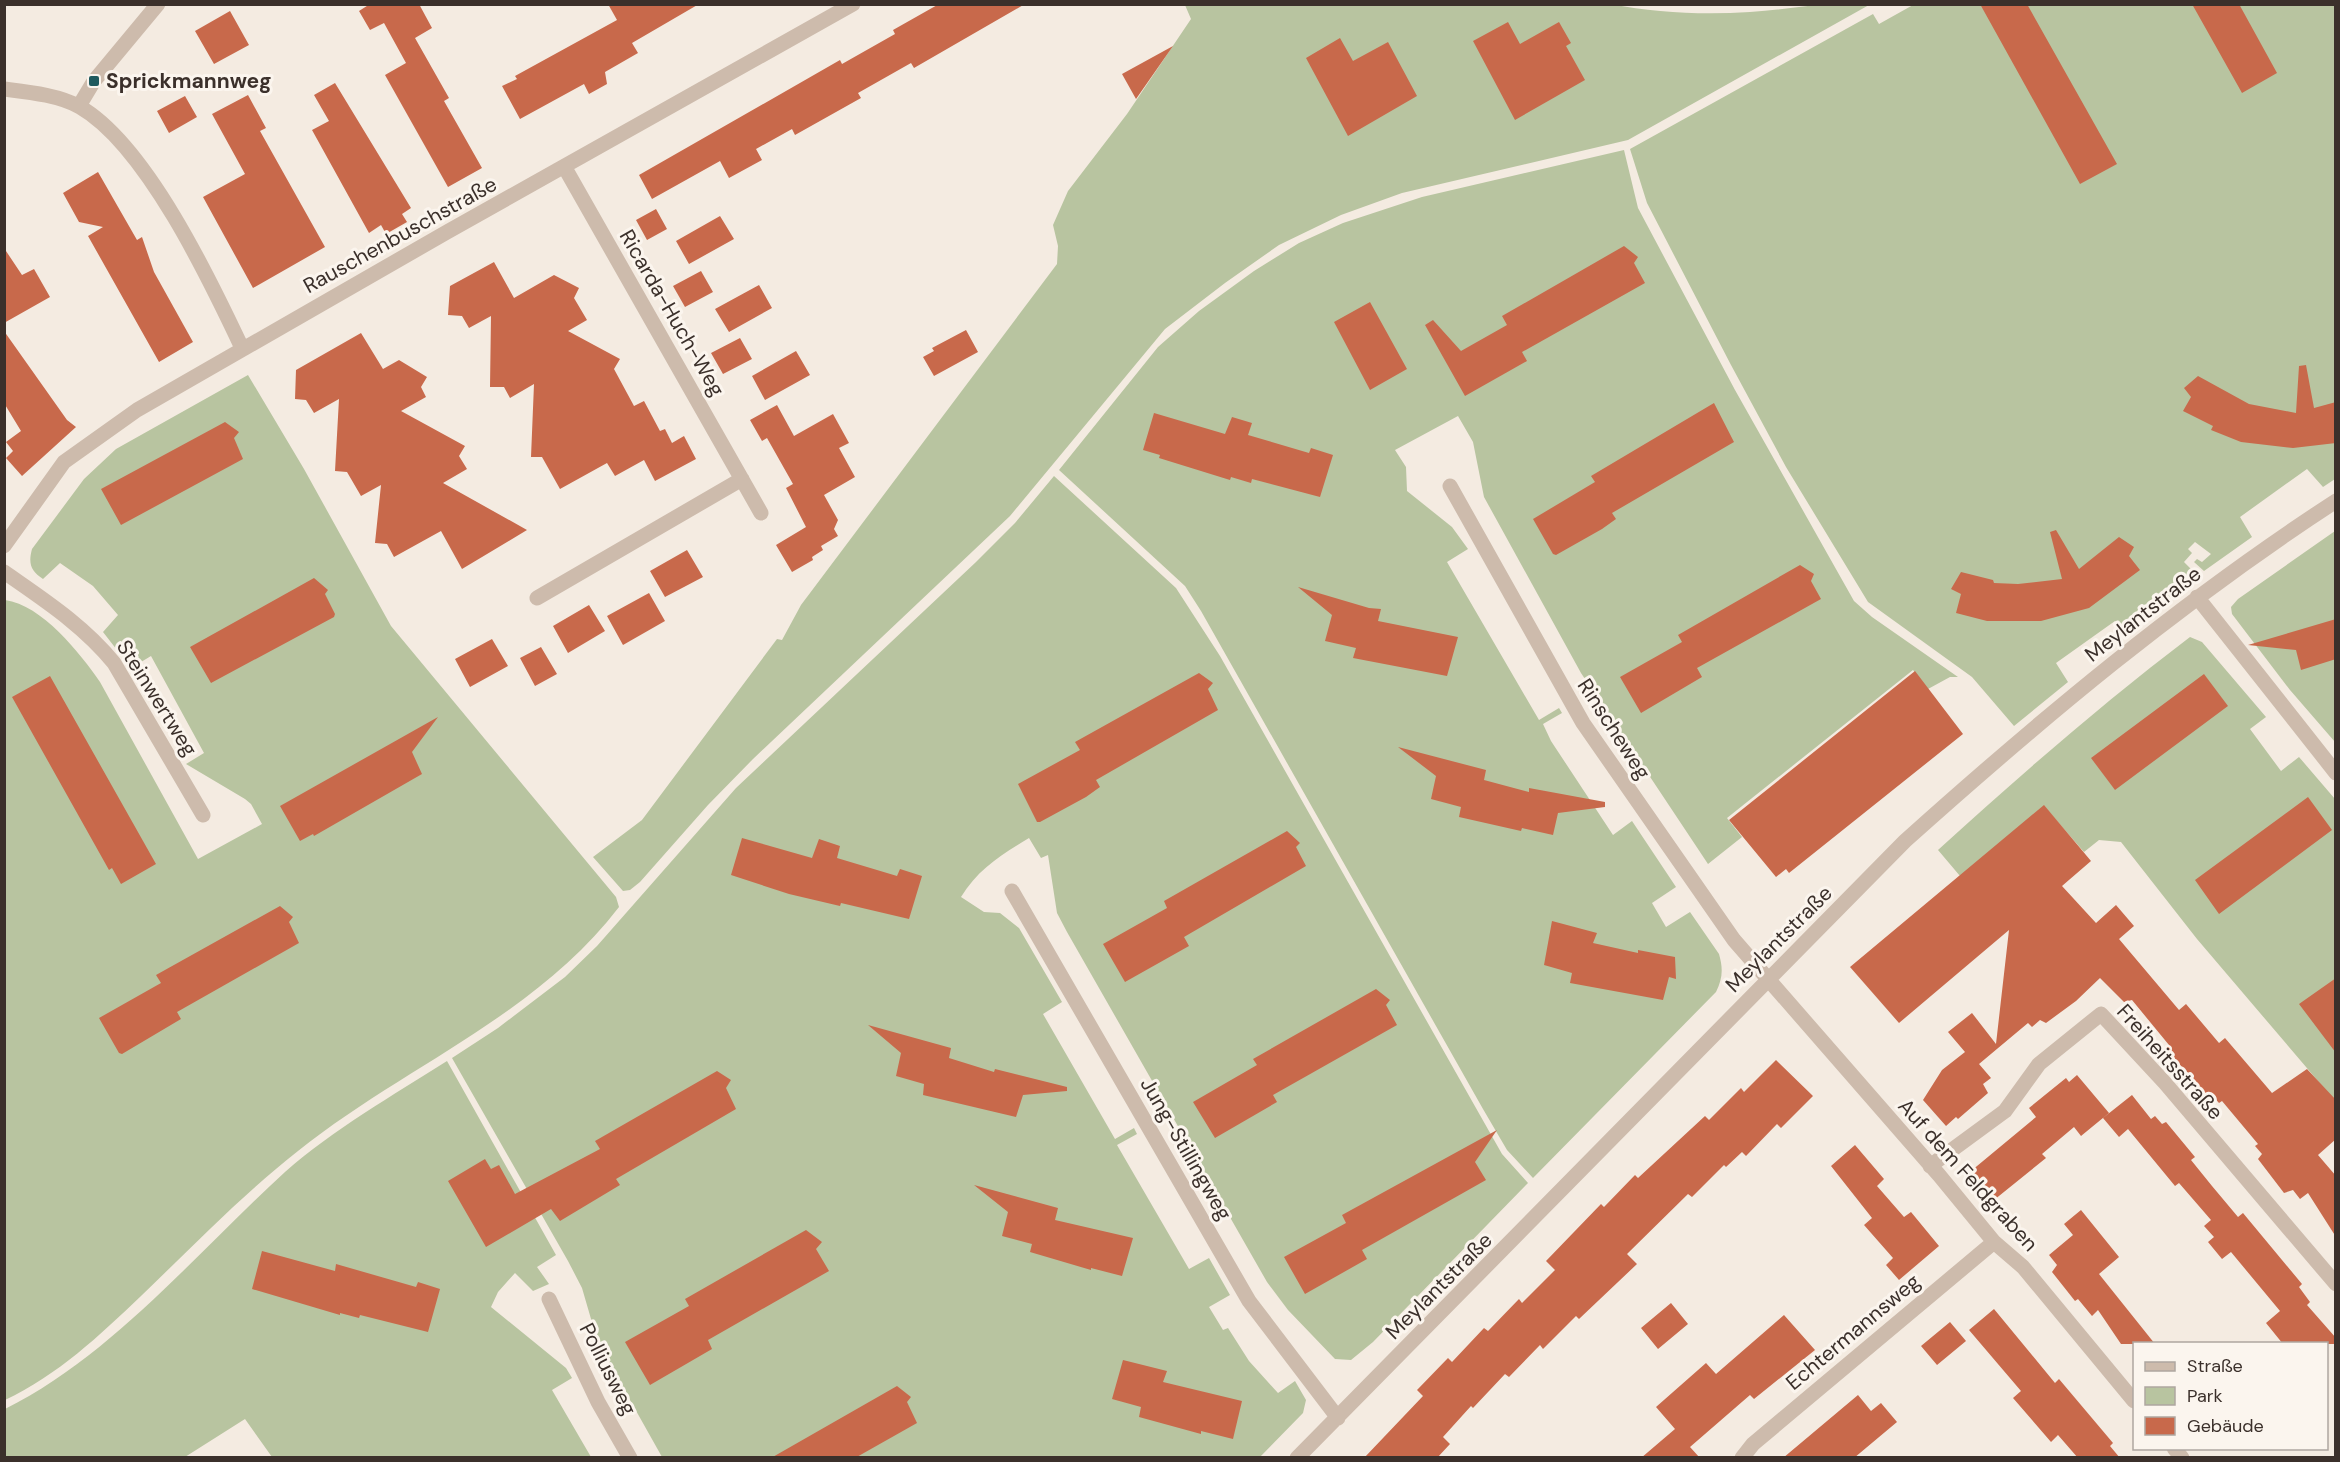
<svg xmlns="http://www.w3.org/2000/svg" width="2340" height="1462" font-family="'DM Sans',sans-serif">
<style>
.green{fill:#b8c4a0}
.building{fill:#c8694b}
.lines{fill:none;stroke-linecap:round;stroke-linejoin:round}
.street{stroke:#cdbbac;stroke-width:15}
.poi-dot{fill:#1f5a5e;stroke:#fbf5ee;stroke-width:2}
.labels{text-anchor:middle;stroke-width:6;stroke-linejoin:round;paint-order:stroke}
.poi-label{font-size:21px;font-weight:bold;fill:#3b302b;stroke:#fbf5ee;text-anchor:start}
.street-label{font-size:21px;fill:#3b302b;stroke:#fbf5ee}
</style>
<rect width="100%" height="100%" fill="#f4ebe1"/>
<path class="green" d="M 1611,4 C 1656,13 1704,15 1750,12 C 1789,10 1830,0 1869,5 L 1628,140 L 1402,193 L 1341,215 L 1279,245 L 1225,283 L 1165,329 L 1010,516 L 753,759 L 708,805 L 640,882 L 630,890 L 623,891 L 593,857 L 642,820 L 777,639 L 782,640 L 801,605 L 1057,264 L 1058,246 L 1053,225 L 1068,191 L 1127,114 L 1191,19 L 1185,5 Z
M 1913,5 L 2335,5 L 2335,479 L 2323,487 L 2307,469 L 2240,517 L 2252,537 L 2204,571 L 2194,562 L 2197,559 L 2202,562 L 2211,554 L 2195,542 L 2188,549 L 2192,553 L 2184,562 L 2199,577 L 2128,632 L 2115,621 L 2056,663 L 2068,682 L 2014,726 L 1972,677 L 1868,602 L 1786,467 L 1731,365 L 1647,203 L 1630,149 L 1873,14 L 1879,24 Z
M 1624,150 L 1638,208 L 1735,390 L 1854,601 L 1872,617 L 1958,677 L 1950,677 L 1928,689 L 1913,670 L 1727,818 L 1742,837 L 1708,864 L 1581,673 L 1484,497 L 1473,442 L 1458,416 L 1395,450 L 1406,467 L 1407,491 L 1452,527 L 1468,549 L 1447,562 L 1539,720 L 1559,708 L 1562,713 L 1543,724 L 1551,741 L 1613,835 L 1632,821 L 1676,887 L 1652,903 L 1666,927 L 1690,912 L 1719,954 C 1723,968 1723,978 1716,992 L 1533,1178 L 1507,1150 L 1483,1109 L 1201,611 L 1185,586 L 1059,470 L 1158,347 L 1199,311 L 1254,271 L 1299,243 L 1343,223 L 1422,197 Z
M 248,375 L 304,469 L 391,626 L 616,897 L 619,907 C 536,1016 403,1067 298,1151 C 242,1195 193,1246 141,1296 C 99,1336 58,1375 5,1400 L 5,600 C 42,605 80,653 100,682 L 198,859 L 262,824 L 251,804 L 245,799 L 186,764 L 204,753 L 151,656 L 131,668 L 103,632 L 118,615 L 93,586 L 60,563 L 43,579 C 31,571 28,564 32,549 L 84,479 L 116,449 Z
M 1054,476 L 1176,588 L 1220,656 L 1502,1154 L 1528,1183 L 1373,1342 L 1351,1360 L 1335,1359 L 1288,1310 L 1267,1282 L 1067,932 L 1057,913 L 1048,855 L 1041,858 L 1029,838 C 1001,855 978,869 961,897 L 984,912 L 1000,913 L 1019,928 L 1062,1002 L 1043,1014 L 1115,1139 L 1134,1128 L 1137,1134 L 1117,1145 L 1189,1269 L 1209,1258 L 1230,1295 L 1209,1307 L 1223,1330 L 1228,1328 L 1249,1361 L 1278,1393 L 1295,1381 L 1306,1400 L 1303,1413 L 1260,1457 L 662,1457 L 598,1343 L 582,1288 L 568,1261 L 452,1058 L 498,1028 L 565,977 L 597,946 L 736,788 L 976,562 L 1015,523 Z
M 2335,531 L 2335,742 L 2290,690 L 2232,614 L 2231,607 L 2238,599 Z
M 2190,637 L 2202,642 L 2266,717 L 2250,729 L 2281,771 L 2299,757 L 2335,799 L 2335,1101 L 2197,939 L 2121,842 L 2099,840 L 2084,852 L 2044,806 L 1960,876 L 1938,850 C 2019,776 2102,704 2190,637 Z
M 447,1061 L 556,1255 L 537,1267 L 549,1284 L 533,1291 L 515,1273 L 498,1292 L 491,1307 L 566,1368 L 572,1378 L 552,1390 L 591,1457 L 272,1457 L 245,1419 L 185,1457 L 5,1458 L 5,1409 C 113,1355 196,1253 285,1172 C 334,1129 392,1096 447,1061 Z"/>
<path class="building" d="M 370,4 L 419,4 L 432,28 L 415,38 L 449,98 L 444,101 L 482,168 L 448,187 L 385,75 L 406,63 L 384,23 L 370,30 L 359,11 Z
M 608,4 L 699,4 L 632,43 L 638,53 L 605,72 L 607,84 L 589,94 L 584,84 L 520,119 L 502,86 L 517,79 L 515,76 L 617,20 Z
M 939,4 L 1025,4 L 914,68 L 911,63 L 858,93 L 861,98 L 795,135 L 792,129 L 756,149 L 762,160 L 729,178 L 720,161 L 652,199 L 639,175 L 840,60 L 842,64 L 895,34 L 893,30 Z
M 1980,4 L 2027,4 L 2117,164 L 2080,184 Z
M 2192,4 L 2239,4 L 2277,73 L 2242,93 Z
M 230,11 L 249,45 L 214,64 L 195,31 Z
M 1508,22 L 1520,44 L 1559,22 L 1571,43 L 1566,46 L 1585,80 L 1515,120 L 1473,41 Z
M 1340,38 L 1353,61 L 1388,42 L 1417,96 L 1348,136 L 1306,58 Z
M 1173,46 L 1136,99 L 1122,74 Z
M 335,83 L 411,208 L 402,214 L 407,222 L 386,234 L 381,225 L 369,233 L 312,130 L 329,121 L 314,95 Z
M 248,95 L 266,128 L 260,131 L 325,247 L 253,288 L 203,197 L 245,174 L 212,114 Z
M 185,96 L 197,117 L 169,133 L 157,111 Z
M 98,172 L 137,240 L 142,237 L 154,272 L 193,342 L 159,362 L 88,236 L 103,227 L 79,222 L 63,193 Z
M 656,209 L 667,229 L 647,240 L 636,220 Z
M 720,216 L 734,239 L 689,264 L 676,241 Z
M 1624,246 L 1638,257 L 1634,263 L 1645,283 L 1522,352 L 1527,361 L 1465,396 L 1425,325 L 1433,320 L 1461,351 L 1507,325 L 1502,316 Z
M 4,248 L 22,275 L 34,269 L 50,297 L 4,323 Z
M 494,262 L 514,298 L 554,275 L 579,288 L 574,298 L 587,320 L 568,331 L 620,359 L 614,369 L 634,406 L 644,401 L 660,431 L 665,429 L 672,443 L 684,436 L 696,459 L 655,481 L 644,460 L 615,476 L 607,463 L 560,489 L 542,457 L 531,457 L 534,384 L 510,398 L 504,387 L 490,387 L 491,316 L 469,328 L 462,316 L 448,315 L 450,286 Z
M 701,271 L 713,292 L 685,307 L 673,286 Z
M 759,285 L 772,308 L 729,332 L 715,309 Z
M 1370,302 L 1407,369 L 1370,390 L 1334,322 Z
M 966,330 L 978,352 L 934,376 L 923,357 L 934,351 L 932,348 Z
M 4,331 L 67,420 L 76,427 L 22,476 L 6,458 L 13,451 L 6,442 L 21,431 L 4,403 Z
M 361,333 L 383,369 L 399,360 L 427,377 L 421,387 L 426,397 L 401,411 L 465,446 L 459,456 L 467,469 L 443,483 L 527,530 L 462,569 L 441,531 L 394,557 L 387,544 L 375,543 L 381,485 L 361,496 L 347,472 L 335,471 L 339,399 L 314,413 L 306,400 L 295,399 L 296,370 Z
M 740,338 L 752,359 L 723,374 L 711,353 Z
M 796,351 L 810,375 L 765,400 L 752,376 Z
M 2306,365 L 2314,408 L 2336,402 L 2336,443 L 2293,448 L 2241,442 L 2211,430 L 2213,426 L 2183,411 L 2191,397 L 2184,388 L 2198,376 L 2249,404 L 2296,413 L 2299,366 Z
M 1714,403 L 1734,442 L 1612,513 L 1616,519 L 1602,529 L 1556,555 L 1553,554 L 1533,519 L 1595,482 L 1591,476 Z
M 777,405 L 794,436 L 833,414 L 849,443 L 839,448 L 855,477 L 824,495 L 838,520 L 834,529 L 838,536 L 821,546 L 823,550 L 812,557 L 813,560 L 792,572 L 776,545 L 806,527 L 786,488 L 793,484 L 767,438 L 762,441 L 750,420 Z
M 1154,413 L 1225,434 L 1232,417 L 1252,423 L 1248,435 L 1309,453 L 1311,448 L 1333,455 L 1320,497 L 1252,479 L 1251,483 L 1231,477 L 1230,480 L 1159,458 L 1160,455 L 1143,450 Z
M 225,422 L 239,432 L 234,438 L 243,459 L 121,525 L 101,489 Z
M 2056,530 L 2079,569 L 2119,537 L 2134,547 L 2129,556 L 2140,570 L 2089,608 L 2041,621 L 1987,621 L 1956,613 L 1961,594 L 1951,589 L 1961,572 L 1993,580 L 1994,583 L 2018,584 L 2062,579 L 2050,532 Z
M 687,550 L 703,577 L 665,597 L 650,571 Z
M 1800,565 L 1814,574 L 1811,581 L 1821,599 L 1697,668 L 1702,677 L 1641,713 L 1620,677 L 1682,642 L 1678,635 Z
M 314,578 L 328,590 L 325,594 L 335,614 L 334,617 L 211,683 L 190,647 Z
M 1298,587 L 1369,608 L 1381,609 L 1378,621 L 1458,637 L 1447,676 L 1353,658 L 1356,648 L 1325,641 L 1332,615 Z
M 649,593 L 665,621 L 623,645 L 607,616 Z
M 589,605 L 605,631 L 568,653 L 553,626 Z
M 2336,619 L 2336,659 L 2301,670 L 2296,650 L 2248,645 Z
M 492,639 L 508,666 L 470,687 L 455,659 Z
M 541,647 L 557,674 L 535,686 L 520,658 Z
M 1915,671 L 1963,734 L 1789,873 L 1786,869 L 1776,877 L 1729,820 Z
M 1199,673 L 1213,683 L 1208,689 L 1218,710 L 1096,780 L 1100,787 L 1086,797 L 1040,822 L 1037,822 L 1018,784 L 1080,750 L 1075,742 Z
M 2204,674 L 2228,706 L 2115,790 L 2091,758 Z
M 50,676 L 156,864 L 121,884 L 112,868 L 109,870 L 12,697 Z
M 438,717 L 412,752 L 422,774 L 314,836 L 313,834 L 300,841 L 280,806 Z
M 1398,747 L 1486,770 L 1484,780 L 1529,792 L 1529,788 L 1605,802 L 1605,807 L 1558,813 L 1553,835 L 1522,828 L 1521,831 L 1459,817 L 1461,807 L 1431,799 L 1436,776 Z
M 2308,797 L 2332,830 L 2219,914 L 2195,880 Z
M 2044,805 L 2091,861 L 2062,886 L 2096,923 L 2116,905 L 2134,926 L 2119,939 L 2179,1010 L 2186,1004 L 2219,1043 L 2225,1038 L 2272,1093 L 2307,1069 L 2336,1100 L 2336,1139 L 2318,1155 L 2336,1176 L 2336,1237 L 2308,1193 L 2300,1199 L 2293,1190 L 2284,1193 L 2258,1159 L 2262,1154 L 2255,1146 L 2258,1144 L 2222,1101 L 2219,1103 L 2212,1095 L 2208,1098 L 2166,1048 L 2169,1045 L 2132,1000 L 2124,1002 L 2100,978 L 2076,1001 L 2046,1023 L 2040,1020 L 2032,1027 L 2028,1023 L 1979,1064 L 1991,1078 L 1983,1084 L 1988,1093 L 1958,1119 L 1956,1117 L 1946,1126 L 1923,1100 L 1942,1070 L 1965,1052 L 1948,1032 L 1972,1013 L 1996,1044 L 2009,930 L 1899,1023 L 1850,967 Z
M 1287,831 L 1300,843 L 1296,847 L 1306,866 L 1184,937 L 1189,946 L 1125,982 L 1103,944 L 1167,908 L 1164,901 Z
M 742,838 L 812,858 L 819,839 L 840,846 L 837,858 L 897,876 L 900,869 L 922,876 L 909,919 L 841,903 L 840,906 L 789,894 L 731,875 Z
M 280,906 L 293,917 L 289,922 L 299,943 L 177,1012 L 181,1019 L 122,1054 L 119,1053 L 99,1018 L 161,983 L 156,975 Z
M 1552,921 L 1597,933 L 1593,943 L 1638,953 L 1638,950 L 1675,957 L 1676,979 L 1669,977 L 1663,1000 L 1570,983 L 1572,973 L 1544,965 Z
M 2336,978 L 2336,1053 L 2299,1004 Z
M 1376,989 L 1390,1000 L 1386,1005 L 1397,1025 L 1273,1095 L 1277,1102 L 1215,1138 L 1193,1102 L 1257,1065 L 1253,1059 Z
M 868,1025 L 951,1048 L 949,1058 L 994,1072 L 995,1069 L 1067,1087 L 1067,1091 L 1023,1095 L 1016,1117 L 923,1095 L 924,1084 L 896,1076 L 901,1053 Z
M 1776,1060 L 1813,1096 L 1781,1128 L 1777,1124 L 1746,1156 L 1742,1152 L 1726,1167 L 1724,1165 L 1692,1197 L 1688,1194 L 1627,1254 L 1637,1264 L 1579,1319 L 1576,1316 L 1543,1349 L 1540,1345 L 1509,1377 L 1505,1374 L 1473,1408 L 1471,1406 L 1443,1437 L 1450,1444 L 1437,1458 L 1364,1458 L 1423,1396 L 1417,1390 L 1448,1358 L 1452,1362 L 1484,1328 L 1488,1331 L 1519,1299 L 1522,1303 L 1555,1270 L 1546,1261 L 1601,1204 L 1604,1207 L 1635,1175 L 1638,1178 L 1705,1116 L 1709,1120 L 1741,1088 L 1744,1092 Z
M 717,1071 L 731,1080 L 726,1088 L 736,1109 L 616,1179 L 620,1185 L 560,1221 L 551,1209 L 486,1247 L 448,1181 L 485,1159 L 491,1169 L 499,1165 L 515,1194 L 600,1149 L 595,1141 Z
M 2077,1075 L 2109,1113 L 2081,1136 L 2074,1127 L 2042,1154 L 2046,1158 L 1994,1200 L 1971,1171 L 2036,1117 L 2029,1108 L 2066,1078 L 2069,1082 Z
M 2132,1095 L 2151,1119 L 2155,1116 L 2162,1124 L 2166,1122 L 2195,1157 L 2191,1160 L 2212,1186 L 2238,1217 L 2243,1213 L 2302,1284 L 2299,1287 L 2310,1302 L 2307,1305 L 2336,1338 L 2336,1344 L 2283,1344 L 2266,1323 L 2280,1311 L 2231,1252 L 2222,1259 L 2208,1242 L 2214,1237 L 2204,1226 L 2211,1220 L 2179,1183 L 2175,1186 L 2128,1129 L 2119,1137 L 2103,1118 Z
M 1497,1130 L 1475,1162 L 1486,1180 L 1362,1250 L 1367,1259 L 1305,1294 L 1284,1257 L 1346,1223 L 1342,1215 Z
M 1855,1145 L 1884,1179 L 1877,1186 L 1904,1217 L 1911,1212 L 1939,1246 L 1899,1280 L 1886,1265 L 1893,1258 L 1864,1225 L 1872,1218 L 1831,1166 Z
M 974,1185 L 1058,1208 L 1055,1220 L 1133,1238 L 1122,1276 L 1091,1268 L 1091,1270 L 1030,1252 L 1032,1244 L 1002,1236 L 1008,1212 Z
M 2081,1210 L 2119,1257 L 2099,1274 L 2155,1344 L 2121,1344 L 2098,1310 L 2092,1316 L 2078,1299 L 2075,1301 L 2052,1272 L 2057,1265 L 2049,1255 L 2073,1235 L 2064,1224 Z
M 806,1230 L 822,1242 L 816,1249 L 829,1271 L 708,1340 L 712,1349 L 650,1385 L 625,1342 L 689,1306 L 685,1299 Z
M 262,1251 L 335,1271 L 336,1264 L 416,1287 L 418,1282 L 440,1289 L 428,1332 L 360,1315 L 359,1318 L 340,1313 L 340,1315 L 252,1289 Z
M 1671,1303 L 1688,1324 L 1658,1349 L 1641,1328 Z
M 1994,1309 L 2055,1383 L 2059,1379 L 2113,1443 L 2110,1446 L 2120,1458 L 2078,1458 L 2058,1435 L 2051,1442 L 2013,1398 L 2021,1391 L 1969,1330 Z
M 1784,1315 L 1815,1350 L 1754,1399 L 1750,1395 L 1690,1447 L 1700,1458 L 1641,1458 L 1675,1429 L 1656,1407 L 1706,1363 L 1716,1374 Z
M 1950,1322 L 1966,1341 L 1937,1365 L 1921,1346 Z
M 1123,1360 L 1167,1371 L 1163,1382 L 1242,1401 L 1233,1439 L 1201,1431 L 1201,1434 L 1139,1417 L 1141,1407 L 1112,1399 Z
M 897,1386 L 911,1397 L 907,1402 L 917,1423 L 855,1458 L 771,1458 Z
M 1858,1395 L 1871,1411 L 1881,1403 L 1897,1422 L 1854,1458 L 1783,1458 Z"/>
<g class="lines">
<path class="street" d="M 4,89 C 28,92 59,95 80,107 C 146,145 210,280 242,348
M 79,106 L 94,81 L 158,4
M 565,168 L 761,513
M 1450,486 L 1583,723 L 1734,940 L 1939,1175 L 1994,1242 L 2023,1267 L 2134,1401
M 4,546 L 64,462 L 137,410 L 447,232 L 853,4
M 4,572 C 44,600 83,625 114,663 L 203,815
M 2197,597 L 2336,773
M 537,598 L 742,479
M 1012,891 L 1249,1301 L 1338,1418
M 1930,1166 L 2005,1111 L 2039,1064 L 2101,1014 L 2165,1083 L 2336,1284
M 549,1299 L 598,1402 L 630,1458
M 2174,1448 L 2182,1458
M 1297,1458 L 1905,841 C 2041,719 2182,601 2336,501
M 1742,1458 L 1753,1444 L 1994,1242"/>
</g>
<rect class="poi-dot" x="88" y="75" width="12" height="12" rx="3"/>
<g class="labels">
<g class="poi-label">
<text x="106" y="88">Sprickmannweg</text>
</g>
<g class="street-label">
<text transform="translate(400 235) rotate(-29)" y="7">Rauschenbuschstraße</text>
<text transform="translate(672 313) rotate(60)" y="7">Ricarda-Huch-Weg</text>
<text transform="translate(2143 614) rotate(-38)" y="7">Meylantstraße</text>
<text transform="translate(157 698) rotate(58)" y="7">Steinwertweg</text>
<text transform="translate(1614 729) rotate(57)" y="7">Rinscheweg</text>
<text transform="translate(1779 939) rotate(-45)" y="7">Meylantstraße</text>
<text transform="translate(2170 1062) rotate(48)" y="7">Freiheitsstraße</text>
<text transform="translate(1186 1149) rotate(60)" y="7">Jung-Stillingweg</text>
<text transform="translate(1968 1175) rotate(48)" y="7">Auf dem Feldgraben</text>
<text transform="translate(1439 1286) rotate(-45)" y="7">Meylantstraße</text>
<text transform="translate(1853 1332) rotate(-40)" y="7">Echtermannsweg</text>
<text transform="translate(608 1369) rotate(63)" y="7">Polliusweg</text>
</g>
</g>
<rect width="2340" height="1462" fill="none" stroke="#3b302b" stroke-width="12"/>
<rect x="2133" y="1342" width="195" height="108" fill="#fbf5ee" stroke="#aea6a0" stroke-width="1.5"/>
<rect x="2145" y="1362" width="30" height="9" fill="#cdbbac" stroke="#aea6a0" stroke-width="1.5"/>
<text x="2187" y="1372" font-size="18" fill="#3b302b">Straße</text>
<rect x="2145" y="1387" width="30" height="18" fill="#b8c4a0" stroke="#aea6a0" stroke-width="1.5"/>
<text x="2187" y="1402" font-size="18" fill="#3b302b">Park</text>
<rect x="2145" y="1417" width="30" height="18" fill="#c8694b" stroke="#aea6a0" stroke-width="1.5"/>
<text x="2187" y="1432" font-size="18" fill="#3b302b">Gebäude</text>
</svg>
